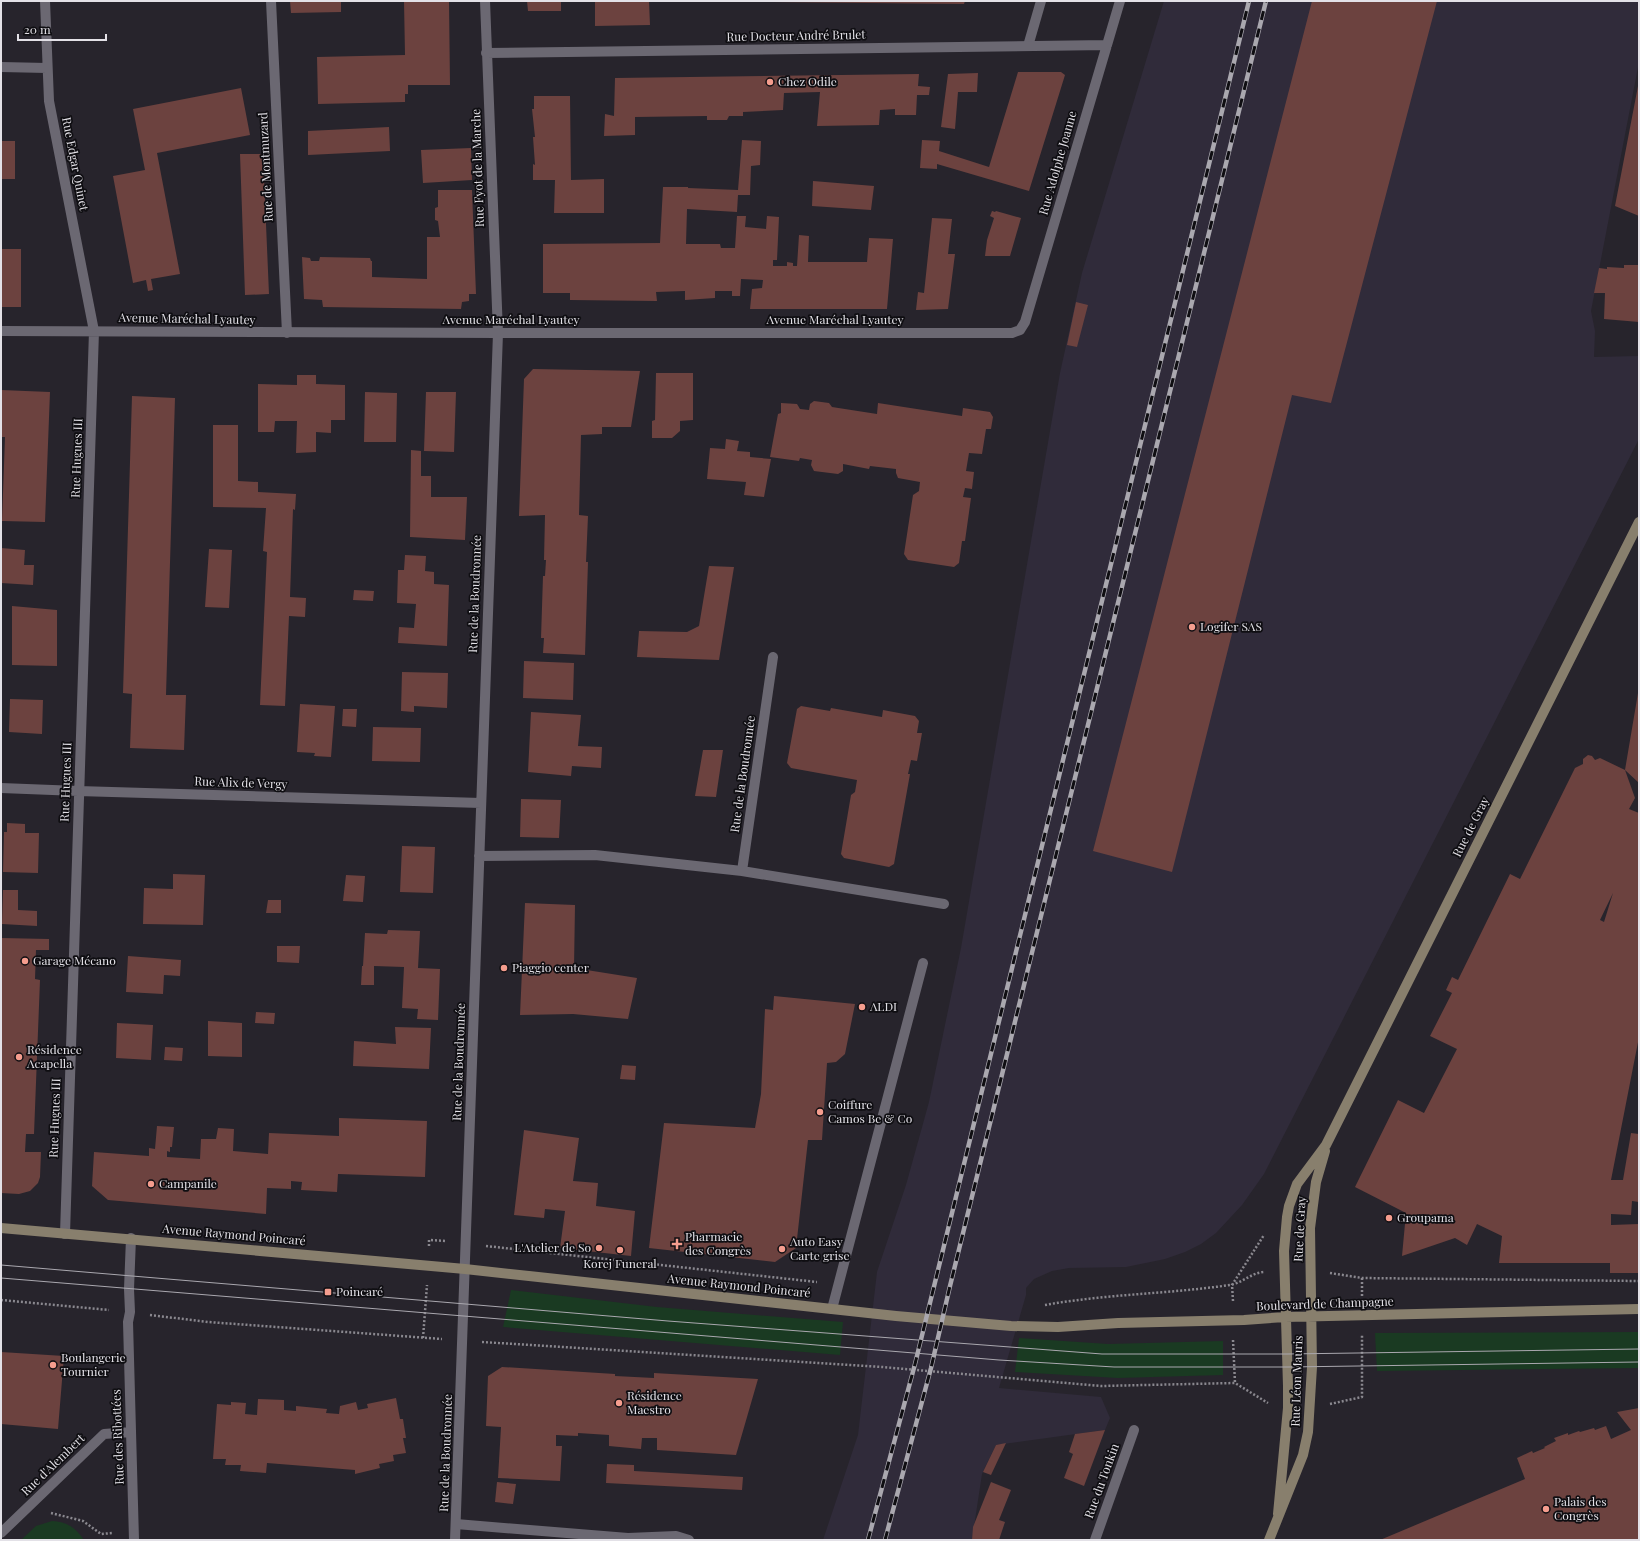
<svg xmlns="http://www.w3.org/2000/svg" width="1640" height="1541" font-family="'Playfair Display',serif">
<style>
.built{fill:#302b3a}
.green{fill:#1a3a22}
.building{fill:#6c423f;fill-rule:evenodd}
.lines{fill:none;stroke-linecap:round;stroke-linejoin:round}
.path{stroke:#8a888f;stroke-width:2.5;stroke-dasharray:2 2;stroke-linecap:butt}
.lane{stroke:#6b6872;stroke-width:10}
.street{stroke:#6b6872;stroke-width:10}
.secondary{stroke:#887f6d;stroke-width:10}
.tram{stroke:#aaa8af;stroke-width:1}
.rail-casing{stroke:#aaa8af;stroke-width:4.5}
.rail{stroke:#0f0e12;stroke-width:3;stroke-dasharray:9;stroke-linecap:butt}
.poi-dot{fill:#f59d8e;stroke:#0f0e12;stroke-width:1.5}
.labels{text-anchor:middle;stroke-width:3.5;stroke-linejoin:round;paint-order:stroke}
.street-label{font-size:12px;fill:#e3e1e7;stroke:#0f0e12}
.poi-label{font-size:12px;fill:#e3e1e7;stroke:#0f0e12;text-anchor:start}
</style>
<rect width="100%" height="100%" fill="#27242c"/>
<path class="built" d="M 1164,1 L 1639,1 L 1639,62 L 1591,311 L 1595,331 L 1594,357 L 1639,356 L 1639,439 L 1264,1174 L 1242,1205 L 1216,1233 L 1201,1244 L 1185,1252 L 1165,1259 L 1126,1267 L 1069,1268 L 1052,1271 L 1034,1279 L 1026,1288 L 1026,1295 L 999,1388 L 1101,1397 L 1110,1418 L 1105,1430 L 996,1445 L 982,1474 L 972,1540 L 823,1540 L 858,1435 L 877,1272 L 906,1185 L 929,1102 L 961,948 L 1060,373 L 1082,273 Z"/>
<path class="green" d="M 511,1290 L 657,1307 L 843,1322 L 840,1355 L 503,1327 Z
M 1639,1332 L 1639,1368 L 1377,1371 L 1375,1333 Z
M 1019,1338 L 1108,1344 L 1223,1341 L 1223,1375 L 1118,1378 L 1015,1372 Z
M 52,1521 C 67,1522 75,1527 84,1540 L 21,1540 L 36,1526 Z"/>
<path class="building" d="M 290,1 L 341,1 L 341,12 L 291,13 Z
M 404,1 L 449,1 L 450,85 L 408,85 L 408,94 L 405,94 L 405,102 L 318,104 L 317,57 L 405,55 Z
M 527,1 L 561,1 L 561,11 L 528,11 Z
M 595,1 L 649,1 L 650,25 L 595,26 Z
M 772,1 L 965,1 L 964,4 L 772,2 Z
M 1312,1 L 1437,1 L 1331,403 L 1292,395 L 1172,872 L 1093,851 Z
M 1018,72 L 1061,72 L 1065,75 L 1029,191 L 937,164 L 937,169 L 920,168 L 922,140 L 940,141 L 939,151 L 989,167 Z
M 978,73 L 977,92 L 958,92 L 955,129 L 941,127 L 948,74 Z
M 919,74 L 918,86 L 930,87 L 929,95 L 917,95 L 916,115 L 895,115 L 895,109 L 880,110 L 879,125 L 817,126 L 820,92 L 784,93 L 783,110 L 743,112 L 743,116 L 729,116 L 727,120 L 707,120 L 707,116 L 635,117 L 635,135 L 604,136 L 605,114 L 614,116 L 615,78 Z
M 1638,86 L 1639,86 L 1639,216 L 1615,206 Z
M 241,88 L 250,135 L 157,153 L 180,274 L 151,279 L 153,290 L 148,291 L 146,280 L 133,283 L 113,176 L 145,170 L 133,109 Z
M 534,96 L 570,96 L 571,180 L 604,179 L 604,213 L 554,213 L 555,180 L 533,180 L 533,164 L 535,165 L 533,137 L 535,137 L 532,109 L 534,109 Z
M 389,127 L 390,151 L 308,155 L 308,131 Z
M 742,140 L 761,141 L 760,165 L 751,166 L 750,195 L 738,195 L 737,212 L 687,209 L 686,244 L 720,244 L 721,248 L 735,248 L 737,216 L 746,216 L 745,227 L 766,229 L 767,216 L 779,217 L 777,260 L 773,260 L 773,266 L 787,266 L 787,262 L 793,263 L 793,266 L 797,266 L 799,235 L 809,236 L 808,262 L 867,262 L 869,238 L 893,239 L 887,309 L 750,309 L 752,289 L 762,288 L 763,280 L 741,279 L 740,296 L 732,296 L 732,291 L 715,291 L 715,298 L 685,300 L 685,291 L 656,292 L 657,301 L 570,300 L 570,293 L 543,293 L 543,244 L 660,243 L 663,187 L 688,187 L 688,188 L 738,190 Z
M 1,141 L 15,141 L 15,179 L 1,179 Z
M 471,148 L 472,180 L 423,183 L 421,150 Z
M 240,154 L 263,154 L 269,294 L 245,295 Z
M 813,181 L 874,186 L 871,210 L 812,206 Z
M 438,190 L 472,190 L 476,294 L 469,294 L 469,301 L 462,302 L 461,309 L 323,307 L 322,300 L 304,299 L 302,257 L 310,258 L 311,261 L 319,261 L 320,257 L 370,258 L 371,261 L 372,261 L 372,277 L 427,279 L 427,237 L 440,237 L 438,221 L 435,220 L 435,208 L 438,207 Z
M 992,211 L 995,212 L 996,211 L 1021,218 L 1010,256 L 985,256 L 987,240 L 994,218 L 990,216 Z
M 932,218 L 952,219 L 948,254 L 955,254 L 948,309 L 916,310 L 918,292 L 924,293 Z
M 1,249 L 21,249 L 21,307 L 1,307 Z
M 1624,265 L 1639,265 L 1639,322 L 1604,319 L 1605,293 L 1594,293 L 1599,268 L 1607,269 L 1607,267 L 1624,268 Z
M 1076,302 L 1088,305 L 1077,347 L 1067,345 Z
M 533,369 L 640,371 L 631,427 L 602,427 L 602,434 L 581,435 L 579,515 L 588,516 L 586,562 L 588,562 L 585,655 L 543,653 L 544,638 L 541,638 L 543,576 L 545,576 L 546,560 L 544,560 L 545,515 L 519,516 L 524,379 Z
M 656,373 L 693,373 L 693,420 L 680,421 L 680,431 L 672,438 L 652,438 L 652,421 L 655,420 Z
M 297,375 L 316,375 L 316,384 L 345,385 L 345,420 L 331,420 L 331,433 L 316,432 L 316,452 L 296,453 L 297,421 L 275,421 L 274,432 L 258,432 L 258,384 L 297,385 Z
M 1,390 L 50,392 L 45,522 L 2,521 L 5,437 L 1,437 Z
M 365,392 L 397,393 L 396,442 L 364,442 Z
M 426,392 L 456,392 L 454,452 L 424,451 Z
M 132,396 L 175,398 L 166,695 L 186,695 L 184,750 L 130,748 L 132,694 L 123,693 Z
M 814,401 L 829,403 L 832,407 L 877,414 L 878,403 L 962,416 L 963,408 L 990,412 L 993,417 L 991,429 L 986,429 L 982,454 L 969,453 L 966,471 L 974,472 L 972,489 L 965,488 L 963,497 L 971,498 L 965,541 L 962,541 L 959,563 L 954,567 L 908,560 L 904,554 L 913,495 L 919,491 L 920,482 L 898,478 L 896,473 L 896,469 L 870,466 L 869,469 L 843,464 L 843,471 L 838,474 L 814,471 L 811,465 L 812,460 L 800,458 L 799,461 L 770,457 L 778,414 L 781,413 L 781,403 L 797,404 L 800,409 L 809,410 L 810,404 Z
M 213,425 L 238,425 L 238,481 L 258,482 L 258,492 L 296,494 L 295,510 L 293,509 L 290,597 L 306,598 L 305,617 L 289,616 L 285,706 L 260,705 L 267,552 L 263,551 L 266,508 L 213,507 Z
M 726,439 L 739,441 L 737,451 L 750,452 L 750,457 L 771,459 L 764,497 L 744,495 L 746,482 L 707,479 L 710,448 L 725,449 Z
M 411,450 L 421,451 L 421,476 L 431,476 L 431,497 L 467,497 L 465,540 L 410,537 Z
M 1,548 L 25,550 L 24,565 L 34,565 L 33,585 L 1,583 Z
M 209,549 L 232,550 L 229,608 L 205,607 Z
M 405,555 L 426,556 L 425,571 L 434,572 L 434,584 L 449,585 L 447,646 L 398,643 L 399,627 L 414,628 L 416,604 L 397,603 L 398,570 L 404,570 Z
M 709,566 L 734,567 L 719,660 L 637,657 L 639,631 L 687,632 L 699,626 Z
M 354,590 L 374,591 L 373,601 L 353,600 Z
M 12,606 L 57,610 L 57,666 L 12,665 Z
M 524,661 L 574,663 L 573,700 L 523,698 Z
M 402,672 L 448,673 L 447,708 L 414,706 L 414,712 L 401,711 Z
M 1638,693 L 1639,693 L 1639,783 L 1625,770 Z
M 10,699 L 43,700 L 42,734 L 9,732 Z
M 300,704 L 335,706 L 331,757 L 314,756 L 315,753 L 297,752 Z
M 801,706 L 830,711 L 831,708 L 882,717 L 883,710 L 915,716 L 919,721 L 917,733 L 922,733 L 917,761 L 911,760 L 908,774 L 910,774 L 894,864 L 889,867 L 844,858 L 841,854 L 851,795 L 855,792 L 857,780 L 791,768 L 787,763 L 797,709 Z
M 343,709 L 357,709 L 356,727 L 342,726 Z
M 531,712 L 581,715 L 578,746 L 602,747 L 601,768 L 572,766 L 571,776 L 528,772 Z
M 373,727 L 421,728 L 420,762 L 372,761 Z
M 703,750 L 723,750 L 716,797 L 695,796 Z
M 1588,755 L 1592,756 L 1595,760 L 1600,758 L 1625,770 L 1635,798 L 1629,809 L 1639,813 L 1639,1037 L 1611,1180 L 1623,1180 L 1631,1133 L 1639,1134 L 1639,1202 L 1632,1201 L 1631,1215 L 1611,1214 L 1611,1225 L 1639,1224 L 1639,1273 L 1610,1273 L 1610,1263 L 1499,1263 L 1502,1236 L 1477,1224 L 1467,1245 L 1455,1238 L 1402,1256 L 1406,1213 L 1355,1187 L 1398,1100 L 1424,1113 L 1457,1049 L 1430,1036 L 1452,993 L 1446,990 L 1452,977 L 1458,980 L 1510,874 L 1520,879 L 1575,768 L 1583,764 L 1583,759 ZM 1613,893 L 1604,922 L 1600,920 Z
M 521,799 L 561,800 L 559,838 L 520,837 Z
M 7,823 L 25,824 L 25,833 L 39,833 L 38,873 L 3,872 L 4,832 L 7,832 Z
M 402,846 L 435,847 L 433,893 L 400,892 Z
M 173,874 L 205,875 L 203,925 L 143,924 L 144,888 L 173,889 Z
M 346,875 L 365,876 L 363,902 L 343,901 Z
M 3,890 L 18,890 L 18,910 L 37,911 L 37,926 L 2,924 Z
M 268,900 L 281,900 L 281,913 L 266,913 Z
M 525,903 L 575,905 L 574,968 L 637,978 L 628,1019 L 573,1014 L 520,1015 Z
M 388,930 L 420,931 L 418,968 L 440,969 L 438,1020 L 417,1019 L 418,1009 L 402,1008 L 404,967 L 374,966 L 374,985 L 361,985 L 362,966 L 363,966 L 365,933 L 387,934 Z
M 1,938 L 49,939 L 49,950 L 36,950 L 35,979 L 40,980 L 34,1134 L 26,1134 L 25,1152 L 41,1152 L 40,1177 L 38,1183 L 30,1191 L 19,1194 L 1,1193 Z
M 277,946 L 300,946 L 299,963 L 277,962 Z
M 128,956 L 181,960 L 180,976 L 164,975 L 163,994 L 126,992 Z
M 774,996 L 855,1004 L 845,1054 L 836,1062 L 827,1063 L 822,1140 L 808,1140 L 796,1248 L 775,1262 L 649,1248 L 664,1123 L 755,1128 L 761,1094 L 765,1009 L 773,1010 Z
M 256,1012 L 275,1013 L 274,1024 L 255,1023 Z
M 208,1021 L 242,1023 L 242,1057 L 208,1056 Z
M 117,1023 L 153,1025 L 151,1060 L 116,1058 Z
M 395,1027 L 431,1028 L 429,1069 L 353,1066 L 354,1041 L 396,1044 Z
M 165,1047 L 183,1048 L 182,1061 L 164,1060 Z
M 622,1065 L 636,1066 L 635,1080 L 620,1079 Z
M 339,1118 L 427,1121 L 425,1177 L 338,1174 L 337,1192 L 301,1190 L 302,1182 L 291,1181 L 291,1189 L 267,1188 L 266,1214 L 108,1200 L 92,1186 L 94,1152 L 149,1156 L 149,1148 L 155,1149 L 157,1126 L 174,1127 L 172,1147 L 170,1147 L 170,1152 L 167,1151 L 167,1157 L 200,1159 L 201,1139 L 216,1139 L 218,1128 L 234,1129 L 233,1151 L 268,1154 L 269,1133 L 339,1136 Z
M 524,1130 L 579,1138 L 573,1181 L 598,1183 L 596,1206 L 635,1211 L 631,1256 L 560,1248 L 565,1211 L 545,1209 L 544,1218 L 514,1215 Z
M 1,1352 L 64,1356 L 58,1429 L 1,1424 Z
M 502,1367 L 615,1374 L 615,1376 L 654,1378 L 654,1373 L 758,1379 L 736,1455 L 657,1450 L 657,1438 L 642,1438 L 641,1449 L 609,1446 L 609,1435 L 578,1433 L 578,1436 L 556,1435 L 556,1446 L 562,1446 L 560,1481 L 498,1478 L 501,1427 L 486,1426 L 488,1376 Z
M 396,1398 L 400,1419 L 403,1419 L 406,1438 L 403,1438 L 406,1453 L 393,1455 L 394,1461 L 379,1464 L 380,1468 L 355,1474 L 355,1470 L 267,1463 L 266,1473 L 240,1471 L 241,1465 L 225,1465 L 226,1459 L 213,1459 L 217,1404 L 231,1405 L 231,1402 L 246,1403 L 245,1414 L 257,1415 L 258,1399 L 284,1400 L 284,1410 L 296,1411 L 296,1406 L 327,1409 L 326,1413 L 339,1414 L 340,1406 L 356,1402 L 358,1410 L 368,1408 L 367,1404 Z
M 1639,1408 L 1639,1540 L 1380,1540 L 1525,1479 L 1517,1458 L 1532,1451 L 1533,1453 L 1545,1448 L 1544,1447 L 1556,1441 L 1554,1438 L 1568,1433 L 1568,1435 L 1579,1431 L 1580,1432 L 1594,1428 L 1595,1430 L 1606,1426 L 1611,1439 L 1631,1430 L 1617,1412 Z
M 1105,1430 L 1084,1486 L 1064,1478 L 1073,1454 L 1069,1452 L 1075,1434 Z
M 1006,1443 L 991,1475 L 983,1472 L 996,1445 Z
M 607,1464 L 634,1465 L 634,1471 L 743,1477 L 742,1490 L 606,1483 Z
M 497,1482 L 516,1484 L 513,1504 L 495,1502 Z
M 991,1482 L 1011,1490 L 999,1520 L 1005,1522 L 999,1540 L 972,1540 L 973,1527 Z"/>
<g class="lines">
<path class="path" d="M 429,1246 L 429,1240 L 446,1241
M 486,1246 L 817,1282
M 1330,1273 L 1362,1278 L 1639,1281
M 1362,1278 L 1362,1296
M 1,1300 L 109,1310
M 1233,1301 L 1232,1285 L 1264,1235
M 1045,1305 C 1106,1294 1168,1294 1230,1285 C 1242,1283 1251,1273 1264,1272
M 150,1315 L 208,1322 L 442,1339
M 423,1338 L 427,1285
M 1233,1340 L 1235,1383
M 482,1342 L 882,1367 L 1101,1386 L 1235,1383 L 1268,1403
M 1330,1404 L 1362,1397 L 1362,1335
M 51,1513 L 83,1521 L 101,1534 L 113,1533"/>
<path class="lane" d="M 1028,46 L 1041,1
M 832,1309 L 923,963
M 456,1524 L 628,1538 L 676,1536 L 689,1540"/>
<path class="street" d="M 45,1 L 49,101 L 94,331 L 65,1234
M 271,1 L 287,333
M 486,53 L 1107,45
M 1,67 L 47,68
M 1,331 L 498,333 L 1012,333 L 1020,330 L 1025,322 L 1120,1
M 1,788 L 78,791 L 481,803
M 479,856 L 595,855 L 742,871 L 944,904
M 742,871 L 773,657
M 131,1238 L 129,1289 L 130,1312 L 128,1322 L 134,1540
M 1,1533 L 104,1434 L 130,1432
M 455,1540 L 498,333 L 485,1
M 1095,1540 L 1134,1430"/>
<path class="secondary" d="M 1,1228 L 465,1269 L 896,1316 L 1011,1326 L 1058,1327 L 1118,1323 L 1244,1320 L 1285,1317 L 1639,1309
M 1278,1514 L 1288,1408 L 1288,1386 L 1284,1251 L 1287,1217 L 1289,1206 L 1297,1184 L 1326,1145 L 1639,522
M 1269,1540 L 1303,1455 L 1308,1432 L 1312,1367 L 1310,1228 L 1316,1182 L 1325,1151"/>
<path class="tram" d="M 1,1265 L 668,1321 L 1102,1354 L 1287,1354 L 1639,1349
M 1,1278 L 999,1360 L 1114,1367 L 1288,1367 L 1639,1362"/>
<g class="rail-casing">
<path id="rail" d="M 868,1540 L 915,1364 L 1249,1
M 885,1540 L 931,1368 L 950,1286 L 1266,1"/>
</g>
<use href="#rail" class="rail"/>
</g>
<g class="poi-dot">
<circle cx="770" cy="82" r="4"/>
<circle cx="1192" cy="627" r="4"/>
<circle cx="25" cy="961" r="4"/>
<circle cx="504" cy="968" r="4"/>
<circle cx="862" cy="1007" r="4"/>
<circle cx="19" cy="1057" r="4"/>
<circle cx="820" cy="1112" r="4"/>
<circle cx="151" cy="1184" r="4"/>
<circle cx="1389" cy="1218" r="4"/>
<path d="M675 1238h4v4h4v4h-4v4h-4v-4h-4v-4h4z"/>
<circle cx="599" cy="1248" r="4"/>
<circle cx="782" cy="1249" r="4"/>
<circle cx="620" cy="1250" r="4"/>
<rect x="324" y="1288" width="8" height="8" rx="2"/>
<circle cx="53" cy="1365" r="4"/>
<circle cx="619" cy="1403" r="4"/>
<circle cx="1546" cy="1509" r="4"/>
</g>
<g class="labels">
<g class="street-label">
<text transform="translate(796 36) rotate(-1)" y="4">Rue Docteur André Brulet</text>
<text transform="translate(1058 163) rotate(-74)" y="4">Rue Adolphe Joanne</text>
<text transform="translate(75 164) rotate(79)" y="4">Rue Edgar Quinet</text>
<text transform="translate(266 167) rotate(-93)" y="4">Rue de Montmuzard</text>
<text transform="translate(478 168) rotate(-92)" y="4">Rue Fyot de la Marche</text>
<text transform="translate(187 319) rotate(1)" y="4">Avenue Maréchal Lyautey</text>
<text x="511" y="324">Avenue Maréchal Lyautey</text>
<text x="835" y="324">Avenue Maréchal Lyautey</text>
<text transform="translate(77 458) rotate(-88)" y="4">Rue Hugues III</text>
<text transform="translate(475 594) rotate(-88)" y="4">Rue de la Boudronnée</text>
<text transform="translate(743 774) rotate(-82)" y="4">Rue de la Boudronnée</text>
<text transform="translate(66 782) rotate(-88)" y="4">Rue Hugues III</text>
<text transform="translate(241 783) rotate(2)" y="4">Rue Alix de Vergy</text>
<text transform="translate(1471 827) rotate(-63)" y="4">Rue de Gray</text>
<text transform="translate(459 1062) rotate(-88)" y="4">Rue de la Boudronnée</text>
<text transform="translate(55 1118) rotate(-88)" y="4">Rue Hugues III</text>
<text transform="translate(1300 1229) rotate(-87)" y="4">Rue de Gray</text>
<text transform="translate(234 1235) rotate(5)" y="4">Avenue Raymond Poincaré</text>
<text transform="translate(739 1286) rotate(6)" y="4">Avenue Raymond Poincaré</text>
<text transform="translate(1325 1304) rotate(-2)" y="4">Boulevard de Champagne</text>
<text transform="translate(1297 1381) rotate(-88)" y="4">Rue Léon Mauris</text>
<text transform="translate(118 1437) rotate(-92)" y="4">Rue des Ribottées</text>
<text transform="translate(446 1453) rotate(-88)" y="4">Rue de la Boudronnée</text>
<text transform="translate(53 1465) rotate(-44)" y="4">Rue d'Alembert</text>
<text transform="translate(1102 1481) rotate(-70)" y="4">Rue du Tonkin</text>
</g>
<g class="poi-label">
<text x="778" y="86">Chez Odile</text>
<text x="1200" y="631">Logifer SAS</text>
<text x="33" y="965">Garage Mécano</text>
<text x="512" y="972">Piaggio center</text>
<text x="870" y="1011">ALDI</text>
<text x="27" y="1054">Résidence<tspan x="27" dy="14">Acapella</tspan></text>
<text x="828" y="1109">Coiffure<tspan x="828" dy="14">Camos Be &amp; Co</tspan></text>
<text x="159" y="1188">Campanile</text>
<text x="1397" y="1222">Groupama</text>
<text x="685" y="1241">Pharmacie<tspan x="685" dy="14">des Congrès</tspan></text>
<text x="790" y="1246">Auto Easy<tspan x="790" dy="14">Carte grise</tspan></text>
<text x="591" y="1252" text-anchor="end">L'Atelier de So</text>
<text x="620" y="1268" text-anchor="middle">Korej Funeral</text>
<text x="336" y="1296">Poincaré</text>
<text x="61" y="1362">Boulangerie<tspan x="61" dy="14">Tournier</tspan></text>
<text x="627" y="1400">Résidence<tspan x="627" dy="14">Maestro</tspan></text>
<text x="1554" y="1506">Palais des<tspan x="1554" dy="14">Congrès</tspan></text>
</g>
</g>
<rect width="1640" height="1541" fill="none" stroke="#e3e1e7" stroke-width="4"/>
<path d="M18 34v6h88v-6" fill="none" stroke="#e3e1e7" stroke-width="2"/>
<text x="24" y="34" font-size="12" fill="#e3e1e7" stroke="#0f0e12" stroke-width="3" paint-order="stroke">20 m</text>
</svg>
